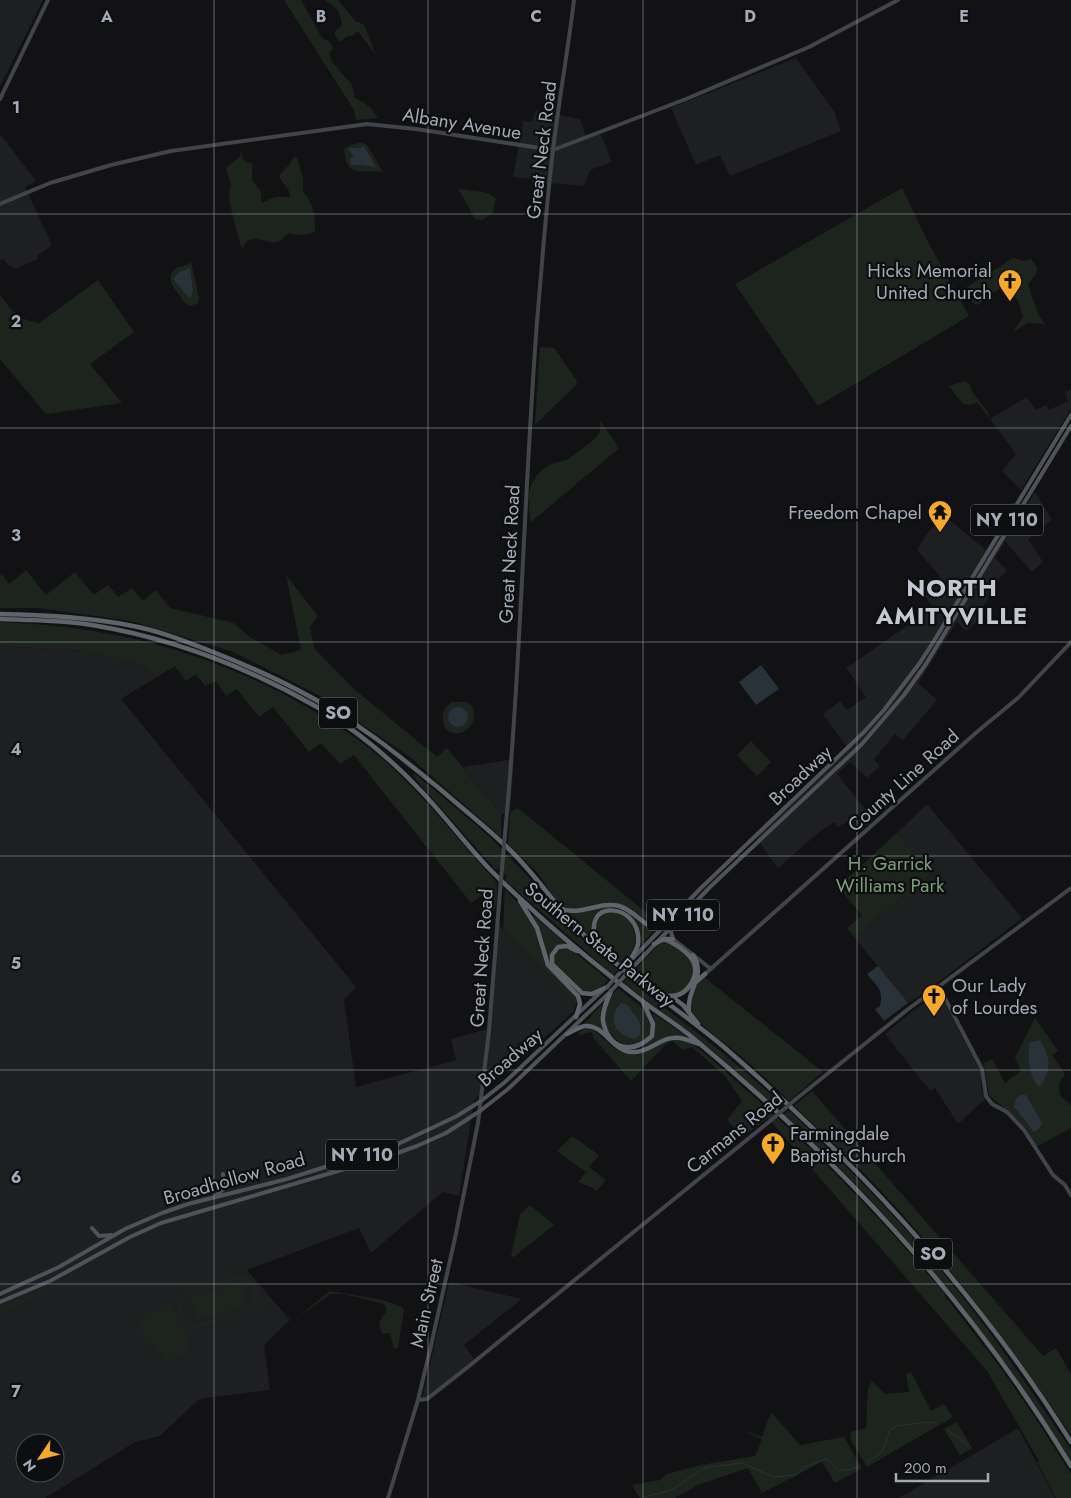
<svg xmlns="http://www.w3.org/2000/svg" width="1071" height="1498" font-family="Jost,sans-serif">
<style>
.built{fill:#1e1f21;fill-rule:evenodd}
.green{fill:#1d241d;fill-rule:evenodd}
.water{fill:#293238}
.lines{fill:none;stroke-linecap:round;stroke-linejoin:round}
.stream{stroke:#293238;stroke-width:1}
.secondary{stroke:#414449;stroke-width:4}
.primary{stroke:#4f5258;stroke-width:4}
.highway{stroke:#5f636a;stroke-width:4.5}
.secondary-bridge{stroke:#414449;stroke-width:4}
.primary-bridge{stroke:#4f5258;stroke-width:4}
.grid{fill:none;stroke:#a4aab5;stroke-width:1;stroke-opacity:0.55}
.labels{text-anchor:middle;stroke-width:4.5;stroke-linejoin:round;paint-order:stroke}
.shield{fill:#0d0e0f;stroke:#777b83;stroke-width:1}
.shield-label{font-size:18px;font-weight:bold;fill:#a4aab5}
.street-label{font-size:19px;fill:#a4aab5;stroke:#0d0e0f}
.poi-label{font-size:19px;fill:#a4aab5;stroke:#0d0e0f;text-anchor:end}
.park-label{font-size:19px;fill:#7aa07b;stroke:#0d0e0f}
.district-label{font-size:24px;font-weight:bold;letter-spacing:1px;fill:#c5c8d1;stroke:#0d0e0f}
.grid-label{font-size:16px;text-anchor:middle;font-weight:bold;fill:#a4aab5;stroke:#0d0e0f;stroke-width:4.5;stroke-linejoin:round;paint-order:stroke}
</style>
<rect width="100%" height="100%" fill="#121214"/>
<path class="built" d="M 0,0 L 43,0 L 0,86 Z
M 796,58 L 834,111 L 841,131 L 730,176 L 720,155 L 696,165 L 671,108 Z
M 536,110 L 580,119 L 586,137 L 600,132 L 612,162 L 590,170 L 584,186 L 549,183 L 548,185 L 532,184 L 532,179 L 513,177 L 523,121 L 532,122 Z
M 0,134 L 36,181 L 25,187 L 52,245 L 37,256 L 38,259 L 15,269 L 7,264 L 4,259 L 0,260 Z
M 1071,389 L 1071,409 L 1021,490 L 1002,471 L 1016,454 L 990,419 L 1027,397 L 1036,410 L 1046,405 L 1049,410 L 1068,401 L 1064,392 Z
M 1035,492 L 1052,520 L 1028,539 L 1043,562 L 1032,572 L 1005,541 L 995,558 L 1007,570 L 997,581 L 997,587 L 987,598 L 988,600 L 978,612 L 978,620 L 966,631 L 957,622 L 918,683 L 937,700 L 903,740 L 895,734 L 874,759 L 880,766 L 867,778 L 850,762 L 837,774 L 873,819 L 862,829 L 853,818 L 838,827 L 834,822 L 818,833 L 778,868 L 754,835 L 847,747 L 823,714 L 840,701 L 847,710 L 866,697 L 846,668 L 933,608 L 920,589 L 940,576 L 917,550 L 927,534 L 943,515 L 986,550 L 994,537 L 978,521 L 985,509 L 1000,525 L 1013,502 L 1022,512 Z
M 0,646 L 87,651 L 142,666 L 157,677 L 121,699 L 356,987 L 344,1000 L 356,1087 L 456,1060 L 451,1039 L 487,1029 L 496,915 L 503,931 L 574,999 L 573,1012 L 474,1100 L 459,1196 L 443,1192 L 371,1253 L 359,1228 L 247,1270 L 290,1320 L 264,1345 L 270,1390 L 212,1397 L 198,1400 L 160,1436 L 135,1442 L 45,1498 L 0,1498 ZM 25,1443 L 55,1443 L 55,1473 L 25,1473 Z
M 514,759 L 510,812 L 501,814 L 463,767 Z
M 927,804 L 1022,918 L 924,993 L 908,1003 L 854,937 L 931,874 L 897,833 Z
M 939,993 L 981,1072 L 981,1086 L 985,1099 L 958,1124 L 935,1088 L 930,1091 L 885,1034 L 914,1010 Z
M 449,1282 L 522,1299 L 464,1345 L 477,1363 L 427,1402 L 422,1399 Z
M 1018,1428 L 1055,1498 L 899,1498 Z"/>
<path class="green" d="M 284,0 L 301,0 L 322,38 L 330,42 L 333,48 L 329,53 L 332,62 L 352,85 L 355,98 C 365,102 372,108 378,118 L 356,120 L 354,110 Z
M 325,0 L 338,0 L 356,22 L 359,22 L 365,26 L 376,56 L 358,31 L 352,36 L 347,36 L 340,42 L 335,36 L 335,31 L 342,26 C 340,9 337,9 325,0 Z
M 360,142 L 367,145 L 383,172 C 359,170 346,178 344,148 Z
M 241,150 C 242,157 242,162 250,163 L 252,162 L 252,180 L 261,192 L 261,203 L 275,197 L 290,197 C 290,187 281,184 279,175 L 290,164 L 294,156 L 297,158 L 303,177 L 303,192 C 312,200 316,219 315,231 C 307,236 298,235 289,233 C 286,235 283,239 280,241 C 268,247 248,228 242,250 L 233,217 L 229,198 L 231,185 L 226,168 L 240,156 Z
M 458,188 C 471,193 485,188 496,199 L 494,204 L 493,213 L 482,220 L 475,219 Z
M 902,188 L 928,242 L 969,316 L 818,406 L 735,284 Z
M 1014,258 L 1022,261 L 1031,259 L 1037,267 L 1037,272 L 1028,285 L 1038,314 L 1045,324 L 1028,323 L 1013,332 L 1023,317 C 1020,305 1015,289 1000,288 L 978,305 L 973,303 L 964,289 C 975,282 985,275 996,269 C 1003,266 1006,260 1014,258 Z
M 191,261 L 199,298 L 198,303 L 191,306 C 183,304 182,298 177,292 C 171,285 166,274 177,268 C 183,265 187,267 191,261 Z
M 98,280 L 134,332 L 90,364 L 122,403 L 46,414 L 0,359 L 0,295 C 13,312 16,319 39,323 Z
M 540,347 L 554,348 L 577,381 L 576,385 L 535,425 Z
M 964,381 L 969,383 L 972,392 L 988,412 L 990,419 L 978,403 L 965,405 L 962,403 L 948,385 L 950,386 Z
M 600,421 L 615,442 L 618,449 L 531,522 C 526,497 527,478 551,464 C 556,462 561,462 566,460 C 571,458 594,440 597,436 C 600,431 601,427 600,421 Z
M 26,570 L 46,595 L 75,572 L 92,593 L 95,594 L 108,585 L 118,597 L 132,588 L 143,601 L 156,590 L 170,608 L 234,623 L 248,636 L 282,655 L 301,650 L 286,575 L 318,616 L 310,627 L 314,648 L 354,689 L 437,757 L 447,748 L 501,814 L 501,837 L 410,757 L 320,696 L 233,652 L 131,621 L 38,608 L 0,608 L 0,576 L 2,574 L 9,584 Z
M 0,622 C 113,626 212,652 310,709 C 335,724 362,741 385,761 C 426,798 460,842 497,883 C 496,893 499,903 493,911 L 482,895 L 471,903 L 354,755 L 340,764 L 321,743 L 309,752 L 273,707 L 259,717 L 237,689 L 226,696 L 216,681 L 205,686 L 196,674 L 186,681 L 175,666 L 157,677 L 142,666 L 87,651 L 0,646 Z
M 452,702 L 466,702 C 472,704 474,708 474,714 C 475,729 459,739 447,730 C 442,725 442,712 446,707 C 446,707 452,702 452,702 Z
M 751,741 L 771,762 L 757,776 L 737,755 Z
M 413,772 L 490,837 L 531,880 L 561,917 L 584,941 L 618,970 L 613,975 L 505,880 L 507,876 L 499,868 L 496,870 L 416,780 Z
M 518,808 L 654,919 L 658,920 L 662,919 L 658,925 L 653,926 L 632,909 L 620,904 L 579,909 L 568,908 L 558,903 L 538,873 L 508,844 L 510,812 Z
M 897,833 L 931,874 L 854,937 L 847,928 L 862,915 L 838,887 Z
M 505,889 L 529,916 L 536,929 L 544,960 L 547,966 L 576,995 L 578,999 L 573,1012 L 574,999 L 503,931 Z
M 610,906 C 628,908 640,920 654,930 L 639,948 L 635,923 L 626,912 L 618,908 L 612,908 L 604,910 L 597,916 L 594,941 L 563,910 Z
M 609,911 C 625,911 639,929 635,945 C 632,953 627,960 622,966 C 606,952 580,927 609,911 Z
M 532,914 L 567,944 C 552,947 550,950 550,965 Z
M 665,941 C 675,947 688,953 692,964 C 698,978 685,995 670,994 C 657,993 643,981 632,973 L 660,943 Z
M 561,948 L 572,950 L 608,980 L 600,988 L 592,992 L 581,990 L 554,965 L 553,957 L 555,952 Z
M 704,977 L 823,1072 L 789,1101 C 774,1086 759,1072 743,1058 C 730,1046 694,1024 690,1007 C 688,997 697,983 704,977 Z
M 627,978 L 728,1057 L 783,1105 L 777,1110 L 714,1052 L 623,983 Z
M 618,988 L 648,1013 L 650,1018 L 648,1021 L 651,1023 C 651,1026 651,1031 650,1034 C 638,1065 578,1029 618,988 Z
M 601,1005 L 602,1005 C 594,1046 644,1067 654,1032 C 656,1026 653,1019 653,1013 L 687,1037 C 681,1037 674,1035 668,1037 C 654,1040 642,1054 627,1050 C 610,1046 603,1024 584,1024 Z
M 1035,1018 L 1058,1051 L 1052,1055 L 1065,1074 L 1059,1083 L 1060,1095 L 1071,1106 L 1071,1128 L 1036,1147 L 1018,1120 L 989,1095 L 985,1069 L 983,1064 L 992,1059 L 1005,1083 L 1021,1071 L 1015,1058 Z
M 587,1027 C 603,1033 612,1053 630,1054 C 654,1056 659,1032 691,1043 C 710,1057 728,1074 746,1090 C 818,1152 883,1221 945,1294 L 944,1295 L 1000,1367 L 1036,1419 L 1071,1474 L 1071,1498 L 1056,1498 L 1037,1462 L 1039,1461 L 987,1371 L 768,1118 L 742,1137 L 727,1120 L 742,1101 L 725,1076 L 692,1047 L 683,1050 L 672,1041 L 665,1045 L 631,1081 L 591,1035 L 595,1036 L 591,1032 L 580,1035 L 578,1033 Z
M 812,1091 L 1043,1356 L 1056,1348 L 1071,1374 L 1071,1435 C 1021,1362 969,1291 911,1224 C 875,1182 834,1144 794,1106 Z
M 789,1110 C 839,1159 888,1207 933,1261 C 984,1320 1027,1385 1071,1450 L 1071,1463 C 1022,1384 967,1310 906,1240 C 886,1217 866,1194 844,1172 C 824,1152 803,1134 783,1115 Z
M 572,1136 L 599,1155 L 589,1167 L 606,1180 L 597,1191 L 591,1187 L 578,1182 L 586,1172 L 557,1151 Z
M 530,1205 L 554,1225 L 514,1257 L 511,1256 L 520,1214 Z
M 240,1275 C 255,1278 262,1290 256,1304 L 261,1303 L 262,1306 L 186,1332 L 185,1329 L 190,1326 C 176,1317 175,1304 186,1292 ZM 237,1279 C 249,1279 256,1287 254,1299 C 252,1303 251,1306 247,1308 C 240,1311 202,1324 195,1324 C 182,1322 177,1306 186,1297 C 193,1291 227,1283 237,1279 Z
M 72,1276 L 74,1276 L 65,1282 L 0,1314 L 0,1307 L 43,1290 Z
M 240,1283 L 247,1305 L 197,1320 L 191,1298 Z
M 331,1291 L 383,1300 L 402,1307 L 404,1310 L 398,1348 L 394,1349 L 390,1333 L 382,1334 L 379,1322 L 387,1310 L 384,1304 L 344,1294 L 330,1294 L 294,1321 L 328,1292 Z
M 167,1303 L 176,1314 L 178,1329 L 184,1329 L 189,1355 L 166,1360 L 164,1350 L 160,1352 L 140,1329 L 140,1325 Z
M 911,1372 L 931,1411 L 944,1404 L 953,1417 L 867,1467 L 850,1439 L 851,1432 L 866,1428 L 868,1389 L 872,1381 L 885,1394 L 909,1392 L 906,1374 Z
M 771,1412 L 800,1445 L 844,1437 L 861,1467 L 861,1469 L 835,1483 L 822,1462 L 762,1493 L 748,1468 L 698,1485 L 675,1498 L 640,1498 L 632,1485 L 660,1480 L 667,1474 L 701,1465 L 755,1456 L 762,1439 L 747,1433 L 748,1432 L 762,1437 Z
M 957,1422 L 972,1448 L 960,1455 L 944,1429 Z"/>
<path class="water" d="M 363,146 L 365,148 L 376,167 L 361,165 L 351,165 L 350,158 L 354,156 L 348,148 L 361,148 Z
M 190,268 L 193,292 L 190,299 L 173,279 L 179,272 Z
M 761,665 L 779,689 L 756,705 L 739,682 Z
M448 717a10 10 0 1 1 20 0a10 10 0 1 1-20 0Z
M 878,966 L 908,1003 L 884,1021 L 875,1009 L 880,1006 C 884,990 877,986 867,974 Z
M 621,1003 C 628,1004 629,1007 633,1013 C 639,1021 642,1024 640,1035 L 635,1039 C 615,1035 606,1019 621,1003 Z
M 1039,1040 C 1051,1054 1052,1073 1039,1087 C 1028,1076 1028,1057 1029,1043 Z
M 1020,1095 L 1026,1095 L 1042,1123 L 1039,1129 L 1033,1132 L 1025,1120 L 1014,1107 L 1016,1098 Z"/>
<g class="lines">
<path class="stream" d="M 947,1430 L 968,1445
M 867,1462 L 882,1452 L 890,1430 L 896,1426 L 929,1422 L 936,1423
M 644,1497 L 672,1490 L 702,1469 L 709,1467 L 742,1463 L 773,1477 L 796,1475 L 804,1467 L 826,1459 L 829,1460 L 838,1470 L 848,1470 L 859,1466"/>
<path class="secondary" d="M 0,99 L 48,0
M 0,204 L 50,183 L 111,165 L 171,151 L 367,124 L 416,129 L 553,150 L 686,99 L 809,47 L 898,0
M 505,834 C 521,664 524,492 537,322 C 542,265 546,207 553,150 C 559,100 568,50 574,0
M 673,939 L 711,969
M 705,974 L 978,731 L 1018,698 L 1071,642
M 939,987 L 982,1069 L 986,1096 L 992,1104 L 1007,1112 L 1024,1130 L 1053,1175 L 1065,1185 L 1071,1195
M 796,1099 L 907,1010 L 1071,888
M 418,1400 L 427,1399 L 469,1366 L 770,1121
M 388,1498 L 418,1400 L 430,1350 L 455,1238 L 478,1123 L 489,1031 L 500,891"/>
<path class="primary" d="M 672,927 L 671,932 L 673,939
M 632,959 L 701,888 L 864,732 L 884,710 L 919,664 L 932,644 L 1071,415
M 631,969 L 711,886 L 861,745 L 904,695 L 926,664 L 1071,426
M 216,1196 L 224,1188 L 223,1174
M 92,1228 L 99,1236 L 111,1235
M 0,1294 L 59,1267 L 125,1229 L 162,1213 L 188,1204 L 287,1179 L 398,1144 L 457,1116 L 481,1101 L 505,1082 L 603,990
M 0,1302 L 50,1281 L 130,1237 L 161,1223 L 389,1156 L 417,1146 L 446,1133 L 480,1111 L 508,1089 L 609,993"/>
<path class="highway" d="M 0,614 C 44,615 90,617 133,626 C 160,631 187,642 213,652 C 267,673 321,699 368,733 C 393,750 416,770 440,789 C 463,809 487,828 509,849 C 541,880 564,919 598,948 C 638,984 684,1013 725,1048 C 858,1163 977,1292 1071,1442
M 0,619 C 30,620 62,620 92,625 C 171,638 247,667 317,707 C 355,729 391,759 421,791 C 442,813 461,838 482,861 C 499,880 519,897 538,915 C 571,945 606,973 641,1000 C 658,1013 676,1024 693,1038 C 840,1160 971,1302 1071,1466
M 520,901 L 537,928 L 548,965 L 578,996 L 580,1004 L 576,1017
M 560,908 C 579,917 599,901 619,906 C 633,910 640,921 652,928 L 656,928 L 667,924
M 654,944 L 664,939 L 673,939
M 599,948 C 575,896 643,901 638,944 C 637,951 630,959 627,965
M 577,951 L 567,946 L 558,947 L 552,955 L 552,964 L 582,993 L 592,994 L 607,987
M 696,982 L 705,974
M 611,991 C 607,1000 602,1011 603,1021 C 609,1050 632,1055 652,1036 L 653,1024 L 643,1002
M 655,993 C 660,994 666,996 671,996 C 688,996 700,975 693,961 C 688,952 673,942 664,939
M 671,996 L 683,1005 L 698,1024
M 689,1012 C 686,989 707,977 693,955
M 567,1034 C 573,1031 579,1027 585,1026 C 604,1024 613,1052 632,1052 C 650,1053 662,1035 680,1038 C 686,1039 693,1042 699,1044"/>
<path class="secondary-bridge" d="M 500,891 L 505,834
M 770,1121 L 796,1099"/>
<path class="primary-bridge" d="M 607,987 L 627,965
M 611,991 L 631,969"/>
</g>
<path class="grid" d="M 214,0 L 214,1498M 428,0 L 428,1498M 643,0 L 643,1498M 857,0 L 857,1498M 0,214 L 1071,214M 0,428 L 1071,428M 0,642 L 1071,642M 0,856 L 1071,856M 0,1070 L 1071,1070M 0,1284 L 1071,1284"/>
<defs>
<g id="church-pin" transform="scale(1.25)"><path d="M0 17L-7.5 6A9.5 9.5 0 1 1 7.5 6Z" fill="#f4a92b" stroke="#0d0e0f"/><path d="M-1.2-6h2.4v3.5h3.3v2.4h-3.3V6h-2.4V-.1h-3.3v-2.4h3.3Z" fill="#111"/></g>
<g id="temple-pin" transform="scale(1.25)"><path d="M0 17L-7.5 6A9.5 9.5 0 1 1 7.5 6Z" fill="#f4a92b" stroke="#0d0e0f"/><path d="M0-6L5-2H3V0L6.5 2.5H4V6H1.5V3h-3V6H-4V2.5H-6.5L-3 0V-2H-5Z" fill="#111"/></g>
</defs>
<g fill-rule="evenodd">
<use href="#church-pin" x="1010" y="281"/>
<use href="#temple-pin" x="940" y="512"/>
<use href="#church-pin" x="934" y="996"/>
<use href="#church-pin" x="773" y="1144"/>
</g>
<g class="labels">
<g class="shield">
<rect x="971" y="504.5" width="72" height="31" rx="4"/>
<rect x="319" y="697.5" width="38" height="31" rx="4"/>
<rect x="647" y="899.5" width="72" height="31" rx="4"/>
<rect x="326" y="1139.5" width="72" height="31" rx="4"/>
<rect x="914" y="1238.5" width="38" height="31" rx="4"/>
</g>
<g class="shield-label">
<text x="1007" y="526">NY 110</text>
<text x="338" y="719">SO</text>
<text x="683" y="921">NY 110</text>
<text x="362" y="1161">NY 110</text>
<text x="933" y="1260">SO</text>
</g>
<g class="street-label">
<text transform="translate(462 123) rotate(9)" y="7">Albany Avenue</text>
<text transform="translate(541 150) rotate(-83)" y="7">Great Neck Road</text>
<text transform="translate(509 554) rotate(-87)" y="7">Great Neck Road</text>
<text transform="translate(800 775) rotate(-43)" y="7">Broadway</text>
<text transform="translate(903 780) rotate(-42)" y="7">County Line Road</text>
<text transform="translate(600 944) rotate(39)" y="7">Southern State Parkway</text>
<text transform="translate(481 958) rotate(-86)" y="7">Great Neck Road</text>
<text transform="translate(510 1057) rotate(-41)" y="7">Broadway</text>
<text transform="translate(734 1132) rotate(-39)" y="7">Carmans Road</text>
<text transform="translate(234 1178) rotate(-16)" y="7">Broadhollow Road</text>
<text transform="translate(426 1303) rotate(-77)" y="7">Main Street</text>
</g>
<g class="poi-label">
<text x="992" y="277">Hicks Memorial<tspan x="992" dy="22">United Church</tspan></text>
<text x="922" y="519">Freedom Chapel</text>
<text x="952" y="992" text-anchor="start">Our Lady<tspan x="952" dy="22">of Lourdes</tspan></text>
<text x="790" y="1140" text-anchor="start">Farmingdale<tspan x="790" dy="22">Baptist Church</tspan></text>
</g>
<g class="park-label">
<text x="890" y="870">H. Garrick<tspan x="890" dy="22">Williams Park</tspan></text>
</g>
<g class="district-label">
<text x="952" y="596">NORTH<tspan x="952" dy="28">AMITYVILLE</tspan></text>
</g>
</g>
<g class="grid-label">
<text x="107" y="22">A</text>
<text x="321" y="22">B</text>
<text x="536" y="22">C</text>
<text x="750" y="22">D</text>
<text x="964" y="22">E</text>
<text x="16" y="113">1</text>
<text x="16" y="327">2</text>
<text x="16" y="541">3</text>
<text x="16" y="755">4</text>
<text x="16" y="969">5</text>
<text x="16" y="1183">6</text>
<text x="16" y="1397">7</text>
</g>
<g transform="translate(40 1458) rotate(235)"><circle r="24" fill="#0d0e0f" stroke="#494c51"/>
<path d="M0-4L9 19L0 12L-9 19Z" fill="#f4a92b"/>
<text y="-8" font-size="14" font-weight="bold" text-anchor="middle" fill="#a4aab5">N</text>
</g>
<path d="M896 1473v8h92v-8" fill="none" stroke="#a4aab5" stroke-width="2.5"/>
<text x="904" y="1473" font-size="15" fill="#a4aab5" stroke="#0d0e0f" stroke-width="4" paint-order="stroke">200 m</text>
</svg>
